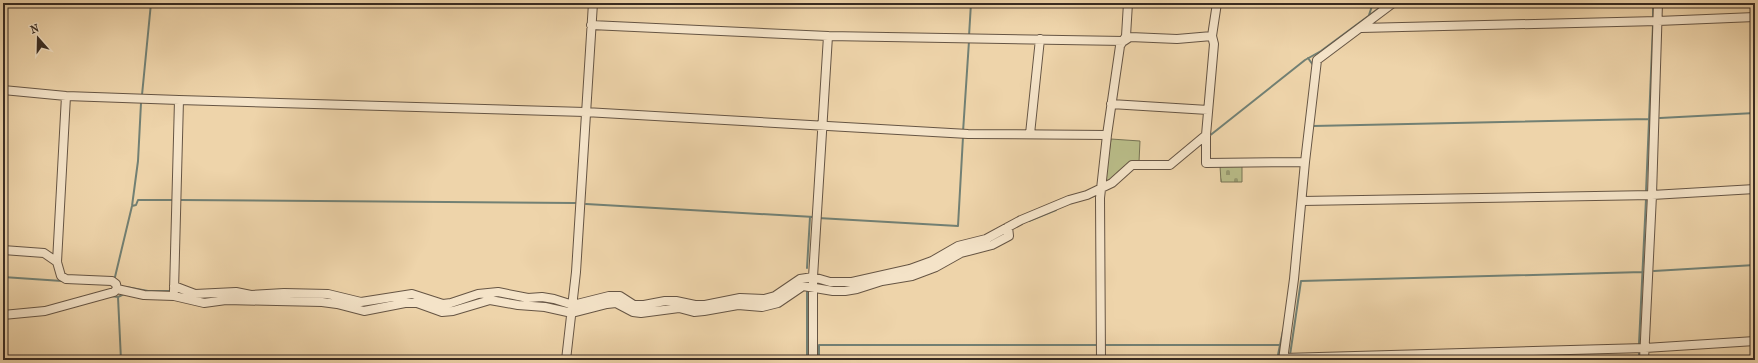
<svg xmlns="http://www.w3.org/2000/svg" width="1758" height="363" font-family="'IM FELL French Canon',serif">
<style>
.green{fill:#b9bc88;stroke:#787455}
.cemetery{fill:url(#cemetery-stones);stroke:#787455}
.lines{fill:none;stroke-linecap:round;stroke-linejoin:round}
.stream{stroke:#728074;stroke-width:2}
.minor-casing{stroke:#654;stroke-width:10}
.minor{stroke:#f4e3c8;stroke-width:8}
</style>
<defs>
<pattern id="cemetery-stones" width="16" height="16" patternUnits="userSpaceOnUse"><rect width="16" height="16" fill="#b9bc88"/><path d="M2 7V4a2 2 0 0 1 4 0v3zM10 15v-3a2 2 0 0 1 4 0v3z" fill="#97996f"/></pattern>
</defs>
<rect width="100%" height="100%" fill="#eed4aa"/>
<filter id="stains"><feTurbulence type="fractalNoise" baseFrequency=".005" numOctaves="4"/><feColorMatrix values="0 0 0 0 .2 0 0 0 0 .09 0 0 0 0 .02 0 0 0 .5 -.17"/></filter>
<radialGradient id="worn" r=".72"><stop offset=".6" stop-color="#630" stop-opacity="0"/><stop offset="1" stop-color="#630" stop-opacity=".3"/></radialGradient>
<path class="green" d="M 1111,139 L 1140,141 L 1139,162 L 1110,181 L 1105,181 Z"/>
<path class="cemetery" d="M 1220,166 L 1242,166 L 1242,182 L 1221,182 Z"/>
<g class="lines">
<path class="stream" d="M 1653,3 L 1653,18
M 1369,15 L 1373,3
M 969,36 L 971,3
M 1308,58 L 1313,65
M 142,95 L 151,3
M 1660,118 L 1755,113
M 1313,125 L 1313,126 L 1649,119
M 963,132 L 969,41
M 1208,137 L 1305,60 L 1321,51 L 1386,3
M 1646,192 L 1653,25
M 1088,198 L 1099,194
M 180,200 L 575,203
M 586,204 L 814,217
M 132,206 L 136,205 L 138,200 L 172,200
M 818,218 L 958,226 L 963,137
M 1029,221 L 1056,210
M 997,238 L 1007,232
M 807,268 L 810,217
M 1654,271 L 1755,265
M 3,277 L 62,281
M 115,277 L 132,206 L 138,161 L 141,103
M 815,283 L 832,287
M 125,289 L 126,287 L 148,291 L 172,291
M 807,291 L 807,360
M 111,296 L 118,297 L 124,294
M 118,297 L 121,360
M 491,297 L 524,302
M 317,298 L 329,298 L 336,300
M 201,299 L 219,297
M 537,303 L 554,305
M 458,305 L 485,297
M 1639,344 L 1646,199
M 1104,345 L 1280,345 L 1277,360
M 1280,345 L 1283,331
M 1290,355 L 1301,281 L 1643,272
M 819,360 L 819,345 L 1099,345
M 1639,360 L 1639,353"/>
<g class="minor-casing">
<path id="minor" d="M 1217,3 L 1212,36 L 1214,44 L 1206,135 L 1206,163 L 1305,162
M 591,25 L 828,36 L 1124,41 L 1130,37 L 1177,39 L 1212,36
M 1361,28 L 1658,21 L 1755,17
M 3,90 L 66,96 L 179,100 L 585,112 L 968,134 L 1107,135
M 66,96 L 57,262 L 61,276 L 66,279 L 112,281 L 116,284 L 117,289
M 1111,104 L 1208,110
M 1030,134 L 1040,39
M 1302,201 L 1652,195 L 1755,189
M 3,250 L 44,253 L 57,262
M 174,286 L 195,294 L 236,292 L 251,295 L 284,293 L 328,294 L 361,302 L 412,294 L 443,304 L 451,303 L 478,294 L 498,292 L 528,298 L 542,297 L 554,299 L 573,305 L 609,296 L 620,296 L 634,305 L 644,305 L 665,301 L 676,301 L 695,305 L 705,305 L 740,298 L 764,299 L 775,296 L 800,279 L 813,277 L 830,282 L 852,282 L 910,269 L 932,261 L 958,246 L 986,239 L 1021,220 L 1069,200 L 1087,195 L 1112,183 L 1132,165 L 1170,165 L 1206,135
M 117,289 L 144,295 L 174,296 L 204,303 L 226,300 L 322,302 L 337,304 L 364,311 L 405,303 L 417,303 L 442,312 L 453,311 L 490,300 L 518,305 L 545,307 L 572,313 L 607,304 L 616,303 L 633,312 L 641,313 L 679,308 L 694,312 L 704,311 L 738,305 L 762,307 L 778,303 L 803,286 L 833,291 L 845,291 L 857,289 L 882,281 L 912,276 L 936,267 L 961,253 L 992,245 L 1009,236 L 1008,227
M 174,291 L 179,100
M 3,315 L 45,311 L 114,292 L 117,289
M 1283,358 L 1645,348 L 1755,341
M 566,360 L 576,272 L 593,3
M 813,360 L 813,277 L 828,36
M 1101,360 L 1100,198 L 1107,135 L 1120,46 L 1126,36 L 1128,3
M 1283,360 L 1294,279 L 1305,162 L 1317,60 L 1393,3
M 1644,360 L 1652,195 L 1658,3"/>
</g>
<use href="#minor" class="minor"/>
</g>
<rect width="1758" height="363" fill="none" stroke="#eed4aa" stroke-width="16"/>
<rect x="4" y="4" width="1750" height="355" fill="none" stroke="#382b22" stroke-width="2"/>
<rect x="8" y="8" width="1742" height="347" fill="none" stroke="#382b22"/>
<g transform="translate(38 38) rotate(340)" stroke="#f4e3c8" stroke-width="3" paint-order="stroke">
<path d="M0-3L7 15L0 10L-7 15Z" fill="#382b22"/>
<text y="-6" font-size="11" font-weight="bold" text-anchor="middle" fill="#382b22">N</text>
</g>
<rect width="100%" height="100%" filter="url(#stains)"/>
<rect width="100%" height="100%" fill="url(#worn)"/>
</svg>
